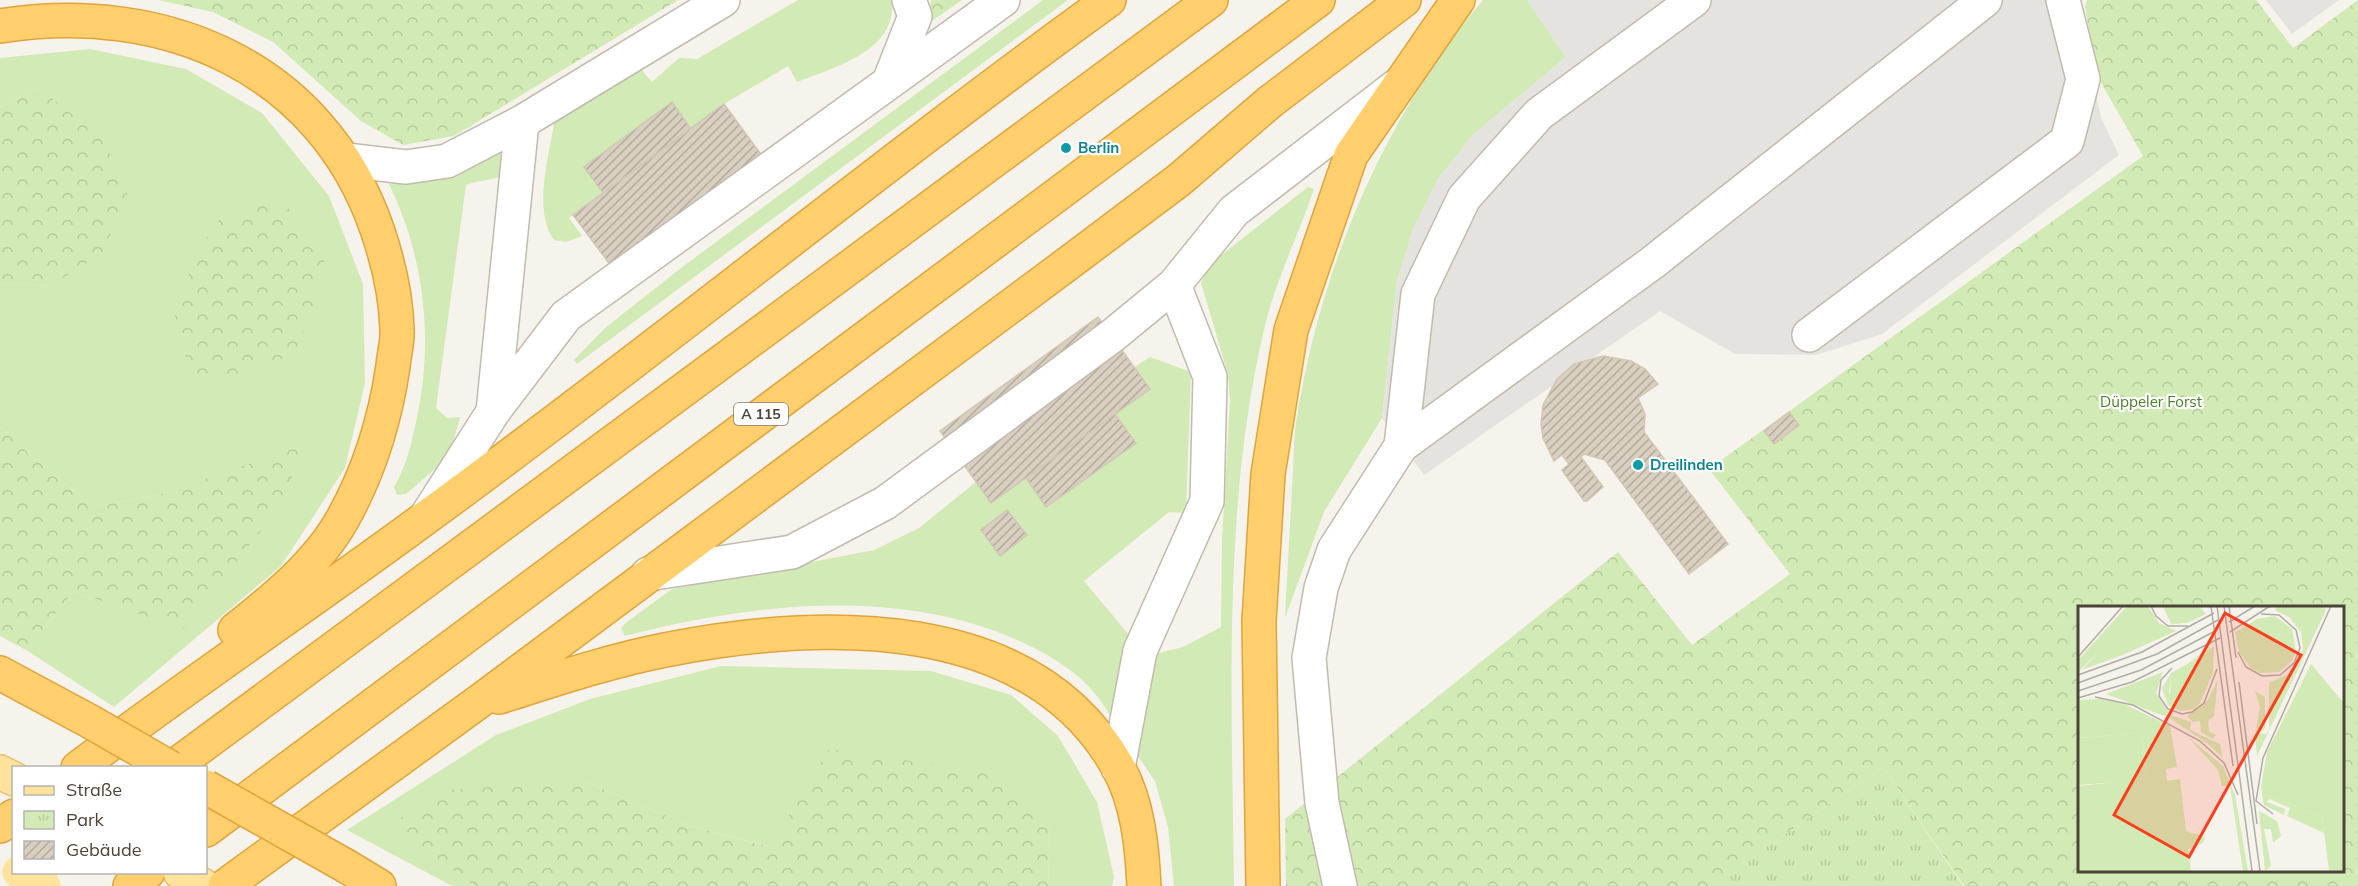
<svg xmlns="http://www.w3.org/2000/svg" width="2358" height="886" font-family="Mulish,sans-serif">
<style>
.grass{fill:#d2eab5}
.forest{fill:url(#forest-crowns);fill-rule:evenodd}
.park{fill:url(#park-tufts)}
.parking{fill:#e5e3e0}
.building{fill:url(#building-hatch);stroke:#d3c7b4;stroke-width:1.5}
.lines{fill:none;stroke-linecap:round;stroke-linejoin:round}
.minor-casing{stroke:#c2bbae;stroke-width:36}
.major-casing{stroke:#e6c16a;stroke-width:36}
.highway-casing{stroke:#e0a43c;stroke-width:36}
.minor{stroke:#fff;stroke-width:33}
.major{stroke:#ffe39c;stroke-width:33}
.highway{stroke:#ffcf6e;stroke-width:33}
.major-bridge-casing{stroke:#e6c16a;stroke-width:36;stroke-linecap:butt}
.highway-bridge-casing{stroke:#e0a43c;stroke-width:36;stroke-linecap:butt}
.major-bridge{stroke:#ffe39c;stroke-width:33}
.highway-bridge{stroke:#ffcf6e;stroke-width:33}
.culture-dot{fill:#0f9aa8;stroke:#fff;stroke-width:2}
.labels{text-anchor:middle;stroke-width:4.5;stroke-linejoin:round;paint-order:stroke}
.shield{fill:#fff;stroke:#817c74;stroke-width:1.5}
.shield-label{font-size:14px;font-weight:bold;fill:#4b4439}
.culture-label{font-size:15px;font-weight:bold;fill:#0d838f;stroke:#fff;text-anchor:start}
.park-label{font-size:15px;fill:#4a7f2a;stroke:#fff}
.inset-road{fill:none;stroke:#b2ada4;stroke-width:1.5}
.view{fill:#fc3f1d;fill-opacity:0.15;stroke:#fc3f1d;stroke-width:3}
.inset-edge{fill:none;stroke:#4b4439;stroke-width:3}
</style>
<defs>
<pattern id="forest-crowns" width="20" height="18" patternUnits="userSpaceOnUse" patternTransform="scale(1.5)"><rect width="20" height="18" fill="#d2eab5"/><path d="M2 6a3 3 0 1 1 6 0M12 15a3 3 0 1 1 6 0" fill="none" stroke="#b6ca9c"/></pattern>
<pattern id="park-tufts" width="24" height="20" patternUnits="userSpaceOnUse" patternTransform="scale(1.5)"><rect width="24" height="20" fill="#d2eab5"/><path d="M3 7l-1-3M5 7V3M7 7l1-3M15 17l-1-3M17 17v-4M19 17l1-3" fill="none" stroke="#b6ca9c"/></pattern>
<pattern id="building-hatch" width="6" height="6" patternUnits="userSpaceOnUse" patternTransform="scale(1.5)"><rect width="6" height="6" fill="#d8cfc1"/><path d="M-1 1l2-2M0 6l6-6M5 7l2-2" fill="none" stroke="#b1aa9e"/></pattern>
</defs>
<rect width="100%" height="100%" fill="#f6f3ec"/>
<path class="grass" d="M 798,0 L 892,0 C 897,52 834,67 797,82 L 788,66 L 724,104 L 691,129 L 672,103 L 584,167 L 603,193 L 569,218 L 582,236 L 566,242 L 554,240 C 532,211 550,152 555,118 L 639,67 L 652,82 L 679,58 L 697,59 Z
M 1043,0 L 1068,0 L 577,364 L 574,360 L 605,328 L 681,268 Z
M 1483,0 L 1527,0 L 1566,57 L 1473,135 L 1438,179 L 1414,227 L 1397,281 L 1382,418 L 1324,512 L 1285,618 C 1287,574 1290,530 1292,487 C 1294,466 1293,444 1296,423 C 1319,271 1384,117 1483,0 Z
M 90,49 L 186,69 L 262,113 L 329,196 L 363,284 L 365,383 L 345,468 L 281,566 L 114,707 L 26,650 L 73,592 L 131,610 L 179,632 L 303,446 L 161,494 L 94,507 L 30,455 L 0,426 L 0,283 L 49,286 L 38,88 L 0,107 L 0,58 Z
M 501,150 L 499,177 C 488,181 478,180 466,185 L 436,408 L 447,418 L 460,417 L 449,457 L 406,494 L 397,495 L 394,487 C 406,467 411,445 416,422 C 434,342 425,258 389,184 C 433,180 462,173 501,150 Z
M 1308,187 L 1314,189 C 1298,237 1275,281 1264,330 C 1222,506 1232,706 1234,886 L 1174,886 L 1168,827 L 1155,781 L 1135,752 L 1146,656 L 1183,647 L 1221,627 L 1222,540 L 1230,402 L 1228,374 L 1201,283 L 1210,264 Z
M 1150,357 L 1191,372 L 1186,513 L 1169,512 L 1084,581 L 1129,635 L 1112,720 C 1096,686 1067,665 1034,648 C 910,585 755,602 625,636 L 621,628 L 627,622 L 672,589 L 874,550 L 919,528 L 976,482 L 992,503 L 1026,478 L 1047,507 L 1136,443 L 1116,414 L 1150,389 L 1135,367 Z
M 721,666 L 931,671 L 1011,695 L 1058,736 L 1097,802 L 1114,877 L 1112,886 L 1048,886 L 1050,822 L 771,847 L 690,826 L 584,781 L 392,824 L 474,886 L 452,886 L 347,830 L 496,735 L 590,699 Z"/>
<path class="forest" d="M 158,0 L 678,0 L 454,136 L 403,145 L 361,121 L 273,42 L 213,12 Z
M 931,0 L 962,0 L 929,23 Z
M 2087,0 L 2256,0 L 2293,48 L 2358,0 L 2358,886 L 1964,886 L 1883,767 L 1710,886 L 1286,886 L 1285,819 L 1618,552 L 1692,645 L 1790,574 L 1709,469 L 2143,156 L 2096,74 L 2085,6 ZM 2079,607 L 2342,607 L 2342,870 L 2079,870 Z
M 38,88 L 103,138 L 128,195 L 101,255 L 49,286 L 0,283 L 0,107 Z
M 282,201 L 326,253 L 317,294 L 294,355 L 225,379 L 190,372 L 175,316 L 195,255 L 221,217 Z
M 0,426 L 30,455 L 94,507 L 161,494 L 304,445 L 281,506 L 179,633 L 131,610 L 73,592 L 26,650 L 0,636 Z
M 829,749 L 997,774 L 1050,822 L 1048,886 L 474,886 L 391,824 L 444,790 L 584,781 L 690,826 L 770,847 Z"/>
<path class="park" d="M 1883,767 L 1963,886 L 1710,886 Z"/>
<path class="parking" d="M 1527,0 L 2078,0 L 2101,118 L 2119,155 L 1882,334 L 1816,355 L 1735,354 L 1660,311 L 1424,475 L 1382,418 L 1397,281 L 1414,227 L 1438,179 L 1473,135 L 1566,57 Z
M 2266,0 L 2339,0 L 2292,34 Z"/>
<path class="building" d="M 672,102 L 691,129 L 603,193 L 584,167 Z
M 724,104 L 776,175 L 626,286 L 573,215 Z
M 1098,317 L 1150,389 L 991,503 L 940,431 Z
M 1603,356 L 1631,361 L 1645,369 L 1658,384 L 1638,398 L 1645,414 L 1644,432 L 1728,544 L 1689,574 L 1605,460 L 1584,454 L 1581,457 L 1603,487 L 1587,501 L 1584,501 L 1562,470 L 1569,464 L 1562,455 L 1554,461 L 1543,438 L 1541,424 L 1543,405 L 1557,379 L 1574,364 Z
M 1789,412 L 1799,425 L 1774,444 L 1764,431 Z
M 1115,414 L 1136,443 L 1046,507 L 1026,478 Z
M 1007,510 L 1027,535 L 1000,556 L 981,530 Z"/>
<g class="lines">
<g class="minor-casing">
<path id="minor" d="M 889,82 L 915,16 L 909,0
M 346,160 L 406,167 L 447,161 L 522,122 L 723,0
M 1809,335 L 2067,141 L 2083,79 L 2063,0
M 493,412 L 522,122
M 1401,446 L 1418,294 L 1464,198 L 1539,114 L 1694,0
M 426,517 L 493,412 L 566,316 L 1003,0
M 648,574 L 792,552 L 885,503 L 1112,336 L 1174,285
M 1118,768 L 1140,651 L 1207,501 L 1210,377 L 1174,285 L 1234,211 L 1395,87
M 1340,886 L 1322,803 L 1309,658 L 1321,588 L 1334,550 L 1401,446 L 1652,263 L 1985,0"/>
</g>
<g class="major-casing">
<path id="major" d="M 0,772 L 14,779
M 180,872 L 204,886"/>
</g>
<g class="highway-casing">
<path id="highway" d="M 0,26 C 164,0 321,67 377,229 C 388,261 396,295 397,329 C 398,341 394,354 393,366 C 385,421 369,472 342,520 C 318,563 273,600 235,630
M 0,673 L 91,722
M 499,697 C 553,680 609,661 665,650 C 817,620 1031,611 1118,767 C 1138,803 1142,846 1144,886
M 78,768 C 192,682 310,603 424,519 C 656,350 877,168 1109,0
M 172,768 L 1211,0
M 0,826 L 14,816
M 206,830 L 1318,0
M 346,866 L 379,886
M 130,886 L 148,872
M 225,886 L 477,703 L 1070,262 L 1179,180 L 1271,101 L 1404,0
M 1263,886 L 1259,621 L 1268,474 L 1291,330 L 1351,155 L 1458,0"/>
</g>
<use href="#minor" class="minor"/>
<use href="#major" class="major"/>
<use href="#highway" class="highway"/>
<g class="major-bridge-casing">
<path id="major-bridge" d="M 19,872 L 44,886"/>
</g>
<g class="highway-bridge-casing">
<path id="highway-bridge" d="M 91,722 L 171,768
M 206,787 L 346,866"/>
</g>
<use href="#major-bridge" class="major-bridge"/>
<use href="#highway-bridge" class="highway-bridge"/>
</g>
<g class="culture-dot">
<circle cx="1066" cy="148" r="6"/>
<circle cx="1638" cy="465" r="6"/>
</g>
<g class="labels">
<rect class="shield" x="734" y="403" width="54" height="22" rx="4.5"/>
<g class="shield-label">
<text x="761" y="419">A 115</text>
</g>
<g class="culture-label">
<text x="1078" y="153">Berlin</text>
<text x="1650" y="470">Dreilinden</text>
</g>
<g class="park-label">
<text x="2151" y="407">Düppeler Forst</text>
</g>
</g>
<g transform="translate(2078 606)">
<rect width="266" height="266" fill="#f6f3ec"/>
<path d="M 166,21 L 169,27 L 161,35 L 173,40 L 175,33 L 192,28 L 213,32 L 214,23 L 218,46 L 214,55 L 201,66 L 182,67 L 173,62 L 161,46 L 157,26 ZM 40,37 L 47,48 L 4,64 L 28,38 ZM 136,40 L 135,67 L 122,97 L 116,103 L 102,105 L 90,99 L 84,82 L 93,67 L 91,88 L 129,62 L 133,44 L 106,59 ZM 140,73 L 136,110 L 130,115 L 131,125 L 138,129 L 135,133 L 123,126 L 122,115 L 115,116 L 109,110 L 130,94 ZM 177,85 L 187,91 L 187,122 L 184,126 L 178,122 L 182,101 ZM 81,105 L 113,116 L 112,124 L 142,138 L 145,152 L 130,138 ZM 109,130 L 145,160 L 157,189 L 170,265 L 165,265 L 152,180 L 144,180 L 140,164 ZM 183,181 L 186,188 L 244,211 L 246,227 L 209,210 L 212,202 L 191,193 L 189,196 L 207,203 L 206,209 L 186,199 ZM 181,205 L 199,215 L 203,230 L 195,237 L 193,223 L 186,223 L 193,260 L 187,265 Z" fill="#d2eab5"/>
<path d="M 49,0 L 70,0 L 81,17 L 98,25 L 47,48 L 40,37 L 31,41 L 28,39 L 0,66 L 0,54 ZM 85,0 L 121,0 L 128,8 L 109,17 L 93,18 ZM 197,0 L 246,0 L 248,4 L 179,150 L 177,127 L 188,128 L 191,124 L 191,77 L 212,67 L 225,44 L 223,26 L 211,11 L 198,5 ZM 197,10 L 214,23 L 214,48 L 200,51 L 196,40 L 202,30 L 192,28 L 175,33 L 171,54 L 160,35 L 169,28 L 166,21 L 179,13 ZM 134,44 L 129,62 L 114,75 L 120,85 L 110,98 L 103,100 L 96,96 L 92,91 L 93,67 ZM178 57a8 8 0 1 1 16 0a8 8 0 1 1-16 0ZM 233,58 L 265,96 L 265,265 L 251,265 L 244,211 L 186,188 L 183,181 L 189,146 ZM 85,66 L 78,87 L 91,107 L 86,110 L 28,88 ZM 22,93 L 44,97 L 92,120 L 99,161 L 88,163 L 89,175 L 102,173 L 108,225 L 127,231 L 125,237 L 110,243 L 113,265 L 0,265 L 0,180 L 68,173 L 64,127 L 0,132 L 0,94 Z" fill="#d2eab5"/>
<path d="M 64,127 L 68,174 L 0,179 L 0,132 Z" fill="#d2eab5"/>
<path class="inset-road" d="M 73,0 L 78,10 L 90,20 L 110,20M 133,0 L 155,160M 139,0 L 174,265M 146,0 L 182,265M 151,0 L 158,52M 151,16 L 177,0M 152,26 L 192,0M 160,46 L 168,61 L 184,70 L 202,69 L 216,57 L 222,42 L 218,24 L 201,9 L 183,8M 0,51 L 45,0M 94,62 L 83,74 L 81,90 L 90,103 L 104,108 L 114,106 L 126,97 L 139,63M 0,69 L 64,46 L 136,7M 161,76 L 179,218M 0,77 L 79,48 L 140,14M 0,85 L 63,64 L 139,24M 17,91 L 55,99 L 122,135 L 146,157 L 160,189M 0,92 L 54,76 L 142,32M 195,208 L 178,195 L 185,152 L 253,0"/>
<path class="view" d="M 147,7 L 223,49 L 111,251 L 36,209 Z"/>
<rect width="266" height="266" class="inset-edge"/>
</g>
<rect x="12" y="766" width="195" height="108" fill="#ffffff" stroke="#b7b4b0" stroke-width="1.5"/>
<rect x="24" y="786" width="30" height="9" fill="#ffe39c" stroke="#b7b4b0" stroke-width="1.5"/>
<text x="66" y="796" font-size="18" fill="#4b4439">Straße</text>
<rect x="24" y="811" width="30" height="18" fill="url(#park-tufts)" stroke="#b7b4b0" stroke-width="1.5"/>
<text x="66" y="826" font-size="18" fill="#4b4439">Park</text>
<rect x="24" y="841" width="30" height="18" fill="url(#building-hatch)" stroke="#b7b4b0" stroke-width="1.5"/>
<text x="66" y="856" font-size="18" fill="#4b4439">Gebäude</text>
</svg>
